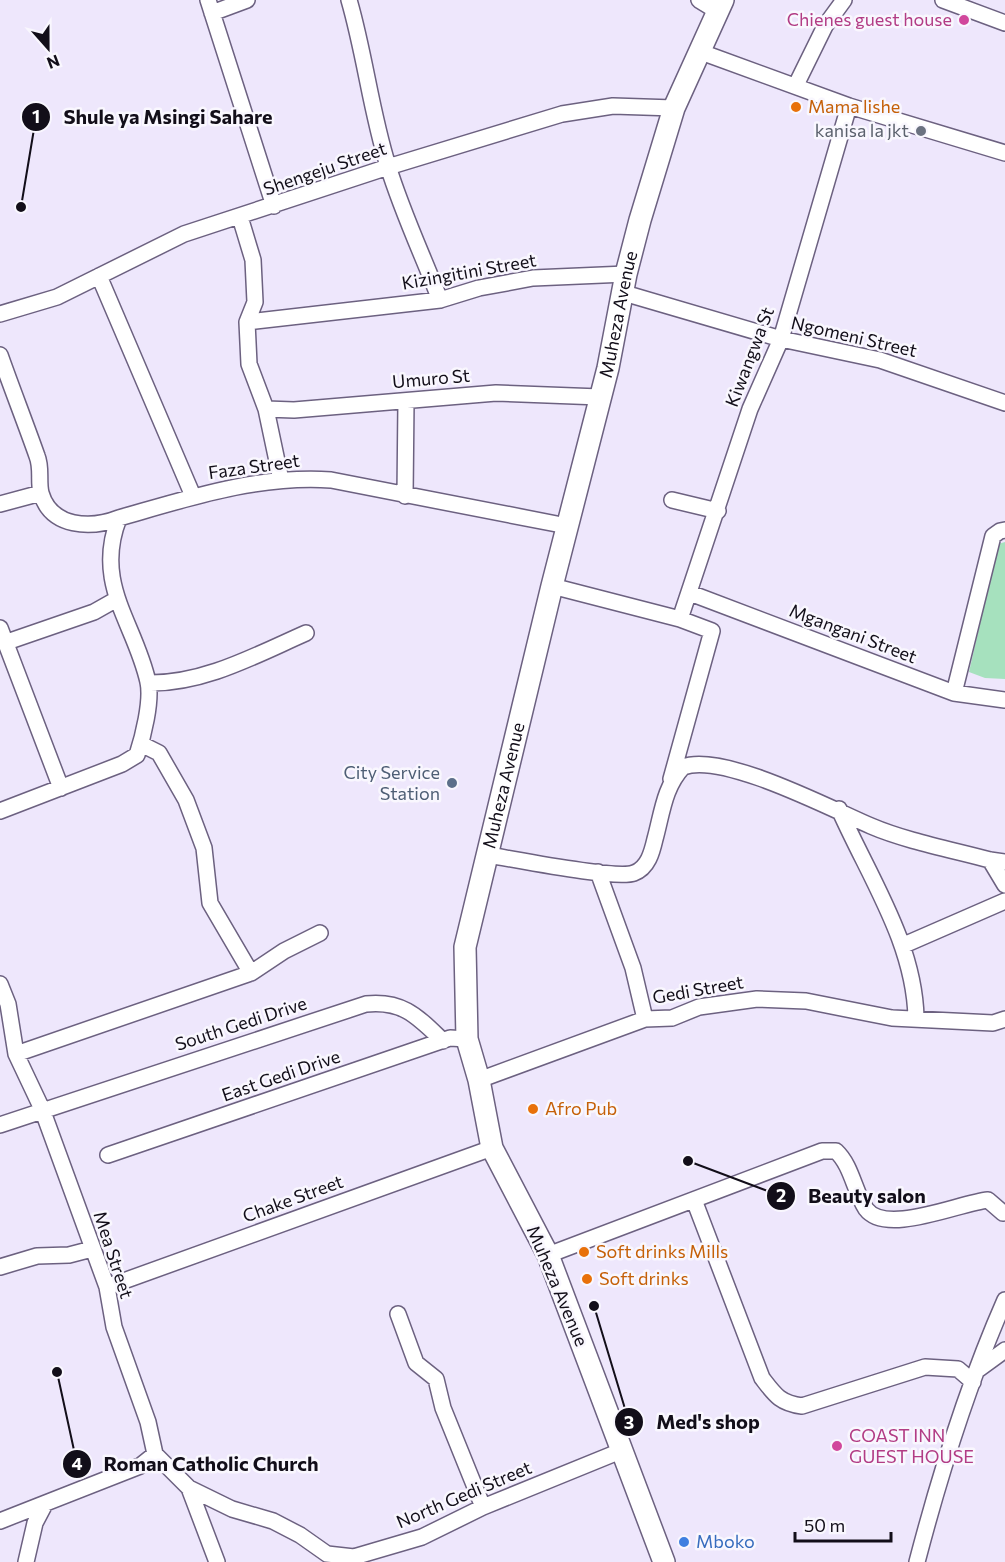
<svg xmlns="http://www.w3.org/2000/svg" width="1005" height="1562" font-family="Commissioner,sans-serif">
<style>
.pitch{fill:#a6e1be}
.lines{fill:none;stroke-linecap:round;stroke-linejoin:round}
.street-casing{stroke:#6c6180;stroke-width:18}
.secondary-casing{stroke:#6c6180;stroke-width:24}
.street{stroke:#fff;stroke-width:15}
.secondary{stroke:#fff;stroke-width:21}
.hotel-dot{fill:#d1479c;stroke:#f9f7fe;stroke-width:2}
.food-dot{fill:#e8710a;stroke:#f9f7fe;stroke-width:2}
.worship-dot{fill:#6b7280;stroke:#f9f7fe;stroke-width:2}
.service-dot{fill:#5c6f8a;stroke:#f9f7fe;stroke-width:2}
.shop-dot{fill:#3f7fe0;stroke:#f9f7fe;stroke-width:2}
.labels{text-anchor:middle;stroke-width:5;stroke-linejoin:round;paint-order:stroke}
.hotel-label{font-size:18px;fill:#b23c85;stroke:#f9f7fe;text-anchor:end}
.food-label{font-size:18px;fill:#c56008;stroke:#f9f7fe;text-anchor:start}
.worship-label{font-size:18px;fill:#5b616d;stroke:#f9f7fe;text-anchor:end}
.street-label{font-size:18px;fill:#120e19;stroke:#f9f7fe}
.service-label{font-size:18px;fill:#4e5e75;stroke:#f9f7fe;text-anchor:end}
.shop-label{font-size:18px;fill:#366cbe;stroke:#f9f7fe;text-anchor:start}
.leader{fill:none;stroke:#120e19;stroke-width:2}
.callout-dot{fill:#120e19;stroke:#f9f7fe;stroke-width:2}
.mark-label{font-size:18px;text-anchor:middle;font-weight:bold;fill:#fff}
.callout-label{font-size:20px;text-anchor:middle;font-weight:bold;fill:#120e19;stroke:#f9f7fe;stroke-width:5;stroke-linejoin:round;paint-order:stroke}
</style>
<rect width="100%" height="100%" fill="#eee7fc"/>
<path class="pitch" d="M 1005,542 L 1005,679 L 985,678 L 969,672 L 998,544 Z"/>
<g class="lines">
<g class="street-casing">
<path id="street" d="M 208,0 L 274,206
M 349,0 C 365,55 371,112 388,166 C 402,212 423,256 440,300
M 699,0 L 717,11
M 943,0 L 1005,23
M 212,13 L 247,0
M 701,52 L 849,106 L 1005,153
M 796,85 L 825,26 L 844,0
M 240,217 L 253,260 L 255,302 L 247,322 L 249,364 L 266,409 L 281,480
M 99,276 L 193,496
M 624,293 L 781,339 L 880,360 L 1005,403
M 0,314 L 57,297 L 184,234 L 388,167 L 562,114 L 613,106 L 674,108
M 247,322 L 440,300 L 479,288 L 533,278 L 626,274
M 0,355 C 12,389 25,422 37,456 C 42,468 38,481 41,493 C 51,528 91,529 119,518
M 266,409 L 294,410 L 496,393 L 600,397
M 405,496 L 406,401
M 672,500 L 718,511
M 0,504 L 41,493
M 552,586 L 680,619 L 712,631 L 671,779
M 690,593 L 954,693 L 1005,700
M 680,619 L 750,409 L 781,339 L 849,106
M 0,628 L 61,788
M 7,642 L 94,612 L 117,599
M 148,683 C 204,684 256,655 306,633
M 954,693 L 993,536 L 1000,531 L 1005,530
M 141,744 L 159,753 L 186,800 L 204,848 L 210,903 L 251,973
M 839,809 C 869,877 915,944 916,1019
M 0,811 L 122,764 L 137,755 C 143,737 152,701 148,682 C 135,623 93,584 119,518 C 189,498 257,475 331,480 L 567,526
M 488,855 C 514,859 616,880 634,873 C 648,868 652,852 655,839 C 662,814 664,787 683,767 C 723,752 831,809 871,826 C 906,841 953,850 990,860 L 1005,862
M 990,860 L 1005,885
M 598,872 L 633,968 L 645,1019
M 904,945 L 1005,901
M 0,984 L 8,1004 L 16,1054 L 42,1109 L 107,1287 L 114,1327 L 148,1422 L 155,1454 L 189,1488 L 217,1562
M 16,1054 L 251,973 L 284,951 L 320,933
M 479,1080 L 645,1019 L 672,1018 L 699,1007 L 757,999 L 806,1001 L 892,1018 L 993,1023 L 1005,1019
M 0,1125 L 366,1004 C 403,1000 418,1017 443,1041
M 108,1155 L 450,1038 L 467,1039
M 694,1200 L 762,1378 C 775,1395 780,1403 802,1406 L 925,1367 L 958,1369 L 973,1382
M 548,1255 L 822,1151 L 836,1151 C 852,1166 854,1191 866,1209 C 886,1236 959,1203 988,1200 L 1003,1213
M 0,1267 L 37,1256 L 69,1255 L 92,1249
M 107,1287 L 492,1148
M 398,1314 L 416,1363 L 436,1379 L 443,1408 L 483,1507
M 979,1369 L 1005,1350
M 189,1488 L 232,1509 L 273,1521 L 300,1535 L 327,1554 L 354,1557 L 422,1537 L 483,1507 L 623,1450
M 0,1521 L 140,1466 L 155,1454
M 26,1562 L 35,1523 L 45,1504
M 917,1562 C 940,1474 968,1384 1005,1300"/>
</g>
<g class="secondary-casing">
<g id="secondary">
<path id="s1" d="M 664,1562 L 548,1255 L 492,1148 L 479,1080 L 467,1039 L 465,947 L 552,586 L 608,368 L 626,274 L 640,220 L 674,108 L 723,0"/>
</g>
</g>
<use href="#street" class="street"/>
<use href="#secondary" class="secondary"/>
</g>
<g class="hotel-dot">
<circle cx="964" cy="20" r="6"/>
<circle cx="837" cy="1446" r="6"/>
</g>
<g class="food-dot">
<circle cx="796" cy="107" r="6"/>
<circle cx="533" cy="1109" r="6"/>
<circle cx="584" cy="1252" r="6"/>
<circle cx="587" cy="1279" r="6"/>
</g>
<circle class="worship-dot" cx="921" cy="131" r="6"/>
<circle class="service-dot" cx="452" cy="783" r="6"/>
<circle class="shop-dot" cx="684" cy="1542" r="6"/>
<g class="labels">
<g class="hotel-label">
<text x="952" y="26">Chienes guest house</text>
<text x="849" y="1442" text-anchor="start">COAST INN<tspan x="849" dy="21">GUEST HOUSE</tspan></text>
</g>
<g class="food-label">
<text x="808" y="113">Mama lishe</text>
<text x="545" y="1115">Afro Pub</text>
<text x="596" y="1258">Soft drinks Mills</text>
<text x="599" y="1285">Soft drinks</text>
</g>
<g class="worship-label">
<text x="909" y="137">kanisa la jkt</text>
</g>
<g class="street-label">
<text transform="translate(325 169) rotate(-19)" y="6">Shengeju Street</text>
<text transform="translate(469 272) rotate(-10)" y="6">Kizingitini Street</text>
<text dy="6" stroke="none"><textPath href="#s1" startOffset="1304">Muheza Avenue</textPath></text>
<text transform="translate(854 337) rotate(13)" y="6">Ngomeni Street</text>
<text transform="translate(750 357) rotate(-69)" y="6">Kiwangwa St</text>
<text transform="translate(431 379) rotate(-5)" y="6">Umuro St</text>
<text transform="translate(254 467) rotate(-8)" y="6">Faza Street</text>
<text transform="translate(853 634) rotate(21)" y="6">Mgangani Street</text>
<text dy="6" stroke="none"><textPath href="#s1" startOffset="819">Muheza Avenue</textPath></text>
<text transform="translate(698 990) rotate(-10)" y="6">Gedi Street</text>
<text transform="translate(241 1024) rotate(-18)" y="6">South Gedi Drive</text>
<text transform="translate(281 1076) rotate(-19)" y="6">East Gedi Drive</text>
<text transform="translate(293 1199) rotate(-20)" y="6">Chake Street</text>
<text transform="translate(113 1255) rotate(72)" y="6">Mea Street</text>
<text transform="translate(557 1286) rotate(67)" y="6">Muheza Avenue</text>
<text transform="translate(464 1495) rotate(-23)" y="6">North Gedi Street</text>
</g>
<g class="service-label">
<text x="440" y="779">City Service<tspan x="440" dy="21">Station</tspan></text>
</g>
<g class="shop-label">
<text x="696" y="1548">Mboko</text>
</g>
</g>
<path class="leader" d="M21 207L36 117M688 1161L781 1196M594 1306L629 1422M57 1372L77 1464"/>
<g class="callout-dot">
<circle cx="21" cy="207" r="6"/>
<circle cx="688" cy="1161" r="6"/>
<circle cx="594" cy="1306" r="6"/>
<circle cx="57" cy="1372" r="6"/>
<circle cx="36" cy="117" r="15"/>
<circle cx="781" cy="1196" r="15"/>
<circle cx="629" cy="1422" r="15"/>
<circle cx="77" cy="1464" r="15"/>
</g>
<g class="mark-label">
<text x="36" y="123">1</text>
<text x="781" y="1202">2</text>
<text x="629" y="1429">3</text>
<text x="77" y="1470">4</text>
</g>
<g class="callout-label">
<text x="168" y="124">Shule ya Msingi Sahare</text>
<text x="867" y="1203">Beauty salon</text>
<text x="708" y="1429">Med's shop</text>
<text x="211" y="1471">Roman Catholic Church</text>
</g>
<g transform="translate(48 48) rotate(159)" stroke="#f9f7fe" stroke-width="4.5" paint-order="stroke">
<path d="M0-4.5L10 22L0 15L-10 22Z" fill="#120e19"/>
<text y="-9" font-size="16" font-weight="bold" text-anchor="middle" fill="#120e19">N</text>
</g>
<path d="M795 1532v9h96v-9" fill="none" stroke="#120e19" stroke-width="3"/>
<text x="804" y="1532" font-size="18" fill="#120e19" stroke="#f9f7fe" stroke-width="4.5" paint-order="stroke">50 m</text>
</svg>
